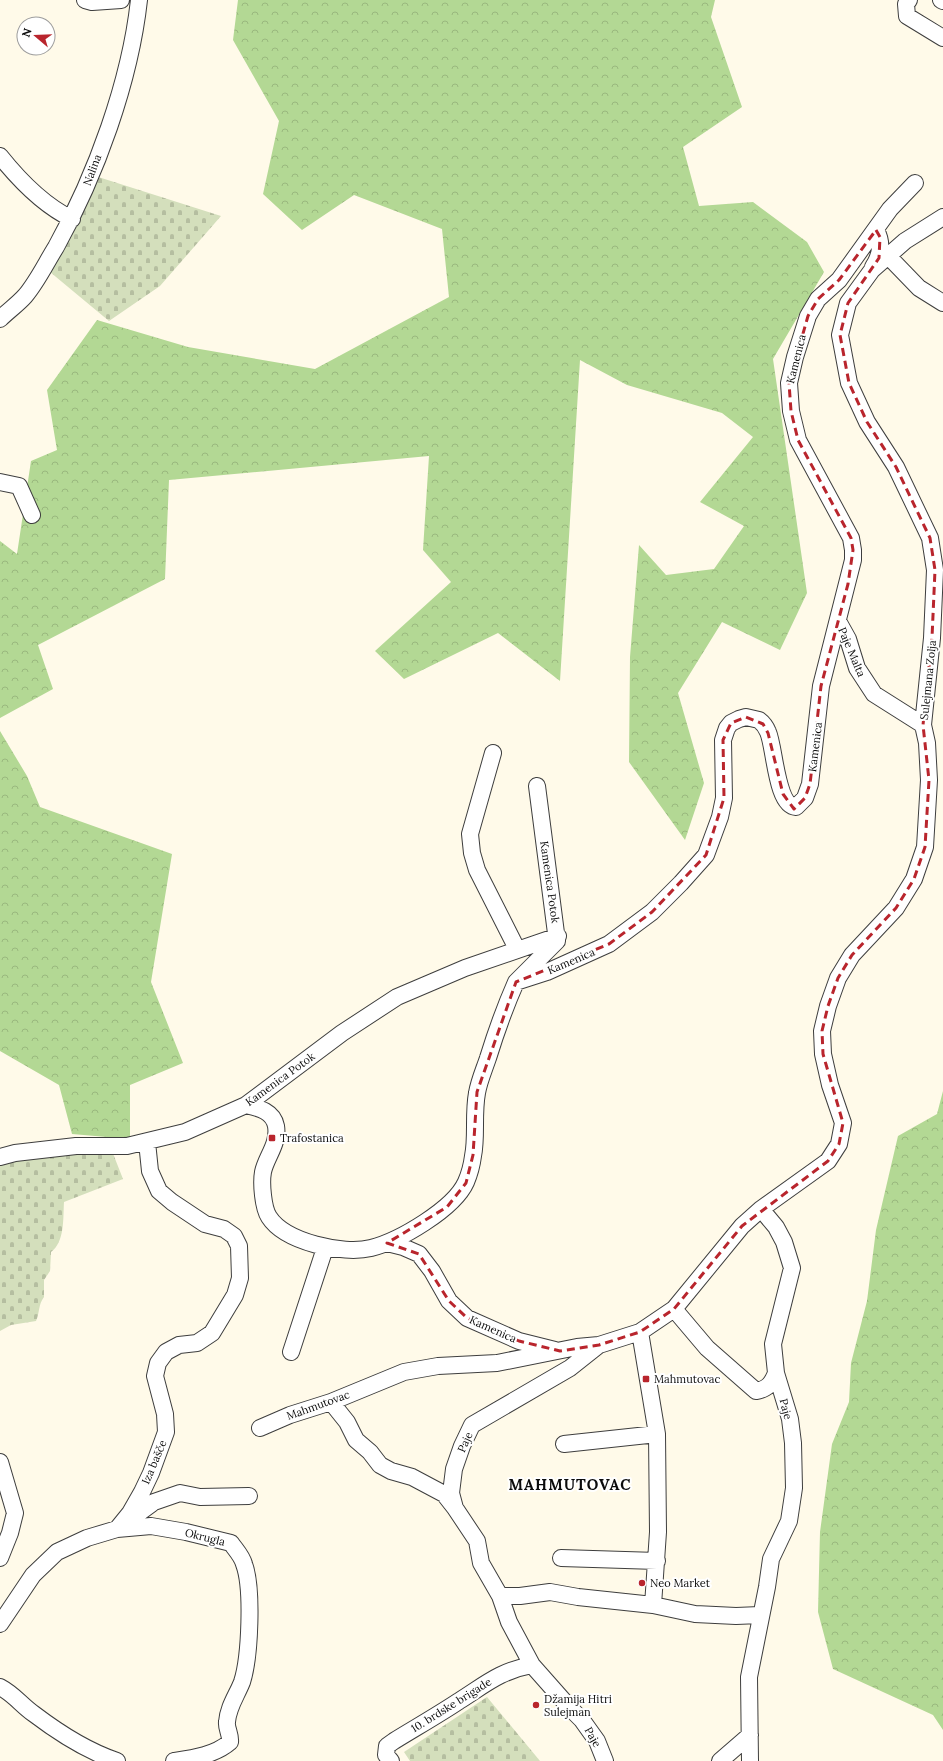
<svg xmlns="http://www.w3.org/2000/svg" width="943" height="1761" font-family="Lora,serif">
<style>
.forest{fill:url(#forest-crowns)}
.cemetery{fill:url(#cemetery-stones)}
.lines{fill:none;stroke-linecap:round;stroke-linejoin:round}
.street-casing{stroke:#3e3e3e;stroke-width:18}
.street{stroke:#fff;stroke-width:16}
.marked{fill:none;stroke:#b9252d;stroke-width:3;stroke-dasharray:8 5;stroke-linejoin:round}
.poi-dot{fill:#b9252d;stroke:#fff;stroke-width:1.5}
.labels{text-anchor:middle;stroke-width:4;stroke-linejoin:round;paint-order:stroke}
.street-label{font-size:11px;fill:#0b0b0b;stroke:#fff}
.poi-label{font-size:11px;fill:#0b0b0b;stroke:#fff;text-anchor:start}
.district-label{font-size:15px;font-weight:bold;letter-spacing:1px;fill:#0b0b0b;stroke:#fff}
</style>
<defs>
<pattern id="forest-crowns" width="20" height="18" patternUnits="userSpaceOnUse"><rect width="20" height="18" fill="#b3d894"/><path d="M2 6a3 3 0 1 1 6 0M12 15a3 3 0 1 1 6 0" fill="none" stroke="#99b87e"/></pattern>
<pattern id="cemetery-stones" width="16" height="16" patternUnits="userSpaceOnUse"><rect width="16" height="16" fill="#d4dfbc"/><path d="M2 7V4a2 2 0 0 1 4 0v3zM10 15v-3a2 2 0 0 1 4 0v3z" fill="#b5bea0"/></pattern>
</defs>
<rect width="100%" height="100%" fill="#fffae9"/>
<path class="forest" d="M 238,0 L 715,0 L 711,17 L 742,107 L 683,147 L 699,206 L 753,202 L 807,242 L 824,272 L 773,359 L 807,593 L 780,650 L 722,622 L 678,693 L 704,783 L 685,840 L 629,762 L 630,657 L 639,545 L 666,575 L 714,569 L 744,526 L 700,502 L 753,437 L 722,413 L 627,385 L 580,360 L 560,681 L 498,633 L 404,679 L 375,651 L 451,582 L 423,550 L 429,456 L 169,480 L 165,579 L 38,645 L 53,689 L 0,718 L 0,541 L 17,554 L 31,461 L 57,450 L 47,390 L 97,320 L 188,347 L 315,369 L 449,297 L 442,229 L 354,195 L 302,230 L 263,194 L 279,121 L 233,40 Z
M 0,731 L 27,776 L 40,807 L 172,854 L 151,982 L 183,1063 L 130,1085 L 130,1139 L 72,1134 L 59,1085 L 0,1051 Z
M 943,1091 L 943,1730 L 933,1715 L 833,1669 L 818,1612 L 820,1532 L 832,1444 L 849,1402 L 851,1363 L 867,1301 L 876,1230 L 898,1136 L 937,1114 Z"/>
<path class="cemetery" d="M 92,175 L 221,216 L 160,286 L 109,321 L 44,267 Z
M 112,1151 L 123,1179 L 64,1202 C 63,1218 65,1242 51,1252 L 50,1271 L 44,1280 L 44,1297 C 38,1305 40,1312 36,1321 L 11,1325 L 0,1331 L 0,1164 L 21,1158 Z
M 487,1697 L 540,1761 L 410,1761 L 404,1752 Z"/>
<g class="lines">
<g class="street-casing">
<path id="street" d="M 85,0 L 92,2 L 121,0
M 909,0 L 906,4 L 907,16 L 943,38
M 941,0 L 943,1
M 0,156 C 20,181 43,205 72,219
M 888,256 L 919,288 L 943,303
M 873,267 C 881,255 883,243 876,230
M 0,319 C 8,311 18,304 25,296 C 37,282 46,263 56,247 C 96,175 130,82 139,0
M 0,482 L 19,486 L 32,515
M 838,621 L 848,639 L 857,668 L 874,694 L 923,725
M 493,753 L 470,834 L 472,853 L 477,870 L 517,949
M 516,982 L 547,972 L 609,944 L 652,912 L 681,883 L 706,855 L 720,817 L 724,798 L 723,740 L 727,728 L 731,723 L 739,719 L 746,717 L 759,720 C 763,723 766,727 768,732 C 775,748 776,806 796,807 L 805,798 L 810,784 L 821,686 L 853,560 L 853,550 L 851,538 L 798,440 L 791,411 L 789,383 L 795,357 L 808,316 L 818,299 L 839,280 L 890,209 L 915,183
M 246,1105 C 259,1108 273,1111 276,1126 C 279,1144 266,1157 263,1172 C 261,1183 263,1208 269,1217 C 285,1242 343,1255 371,1248 C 399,1241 454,1209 466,1182 C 469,1175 472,1164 473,1156 C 477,1137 473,1114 477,1093 C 479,1081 484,1070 488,1058 C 496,1032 505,1007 516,982 L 557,941 L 537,786
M 0,1157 L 15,1153 L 76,1146 L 127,1146 L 185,1132 L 246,1105 L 342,1033 L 397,997 L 465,968 L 558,936
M 387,1243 L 403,1247 L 419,1254 L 432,1271 L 449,1301 L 467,1318 L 519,1341 L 555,1350
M 674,1309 L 707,1348 L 756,1391 C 768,1389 772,1383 776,1373
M 640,1332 L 657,1434 L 658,1532 L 653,1605
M 599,1345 L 570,1368 L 472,1425 L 462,1446 L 454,1469 L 451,1493 L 455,1508 L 477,1541 L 481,1563 L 500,1596 L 509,1622 L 532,1665 L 570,1708 L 582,1720 L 597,1741 L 605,1761
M 291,1352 L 325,1248
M 331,1402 L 347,1422 L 356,1440 L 370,1452 L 380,1465 L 391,1471 L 412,1477 L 444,1494 L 455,1508
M 260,1428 L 290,1415 L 331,1402 L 404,1372 L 438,1366 L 497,1363 L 577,1347 L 599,1345 L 640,1332 L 674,1309 L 742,1226 L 761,1209 L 828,1161 L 839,1144 L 843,1123 L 830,1085 L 823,1054 L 822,1031 L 828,1006 L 838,978 L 852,955 L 896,908 L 914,879 L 925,847 L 929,780 L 927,743 L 923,725 L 932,638 L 935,570 L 930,538 L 896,467 L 867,422 L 849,383 L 840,335 L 848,303 L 872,270 L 905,241 L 943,217
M 564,1444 L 657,1434
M 0,1462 L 15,1513 L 10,1533 L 0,1558
M 128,1521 L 154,1502 L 180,1493 L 200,1497 L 249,1496
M 117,1529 L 130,1513 L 142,1492 L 151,1473 L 166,1432 L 165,1414 L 155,1376 L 158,1363 L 166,1352 L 179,1345 L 197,1343 L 212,1333 L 235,1295 L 240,1278 L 239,1246 L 234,1236 L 224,1229 L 205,1224 L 172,1202 L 159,1191 L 150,1171 L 147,1142
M 561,1558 L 657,1561
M 500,1596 L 520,1596 L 550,1592 L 578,1597 L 653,1605 L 695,1614 L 736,1616 L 760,1615
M 0,1624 L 33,1575 L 57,1552 L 87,1538 L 117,1529 L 151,1526 L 186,1532 L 231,1543 C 235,1549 242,1556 244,1564 C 253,1588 250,1657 242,1682 C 237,1695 228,1707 227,1722 C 226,1728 231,1735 230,1742 C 215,1755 194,1758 174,1761
M 0,1687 C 15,1695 21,1705 34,1714 C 59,1733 87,1751 117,1761
M 391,1761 L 386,1755 L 387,1746 L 394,1741 C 415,1728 438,1715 459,1701 C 486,1684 500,1671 532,1665
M 720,1761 L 750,1735
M 750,1761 L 749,1677 L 767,1587 L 771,1559 L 789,1521 L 794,1488 L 793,1443 L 790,1419 L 776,1373 L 773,1344 L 792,1268 L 784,1242 L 776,1227 L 761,1209"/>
</g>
<use href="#street" class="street"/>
</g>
<path class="marked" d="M 876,230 L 880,237 L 879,258 L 848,303 L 840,335 L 849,383 L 867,422 L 896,467 L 930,538 L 935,570 L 932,638 L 923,725 L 929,780 L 925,847 L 914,879 L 896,908 L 852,955 L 838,978 L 828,1006 L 822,1031 L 823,1054 L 843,1123 L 839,1144 L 828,1161 L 742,1226 L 674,1309 L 640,1332 L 599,1345 L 560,1351 L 519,1341 L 467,1318 L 449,1301 L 419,1254 L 387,1243 L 447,1207 L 466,1183 L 473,1155 L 477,1092 L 516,982 L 609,944 L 652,912 L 706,855 L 724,798 L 723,740 L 731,723 L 746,717 L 763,724 L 768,733 L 783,794 L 794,809 L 805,798 L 810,784 L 821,686 L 848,584 L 853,550 L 851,538 L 798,440 L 791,411 L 789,383 L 808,316 L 818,299 L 839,280 Z"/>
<g class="poi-dot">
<rect x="268" y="1134" width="8" height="8" rx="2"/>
<rect x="642" y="1375" width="8" height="8" rx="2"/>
<circle cx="642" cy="1583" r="4"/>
<circle cx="536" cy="1705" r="4"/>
</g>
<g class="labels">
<g class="street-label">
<text transform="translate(92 170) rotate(-69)" y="4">Nalina</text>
<text transform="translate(796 359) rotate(-76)" y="4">Kamenica</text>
<text transform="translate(852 652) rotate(67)" y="4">Paje Malta</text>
<text transform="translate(928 680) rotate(-84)" y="4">Sulejmana Zolja</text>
<text transform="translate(815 747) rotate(-83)" y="4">Kamenica</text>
<text transform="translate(550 882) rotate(82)" y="4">Kamenica Potok</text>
<text transform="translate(571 961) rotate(-23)" y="4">Kamenica</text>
<text transform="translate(280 1079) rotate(-36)" y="4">Kamenica Potok</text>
<text transform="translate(493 1329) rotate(24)" y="4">Kamenica</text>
<text transform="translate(318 1405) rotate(-20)" y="4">Mahmutovac</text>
<text transform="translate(786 1409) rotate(75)" y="4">Paje</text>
<text transform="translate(465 1442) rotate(-66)" y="4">Paje</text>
<text transform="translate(154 1462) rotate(-67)" y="4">Iza bašče</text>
<text transform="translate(205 1537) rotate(14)" y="4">Okrugla</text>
<text transform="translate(451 1705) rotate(-32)" y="4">10. brdske brigade</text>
<text transform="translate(593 1737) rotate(60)" y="4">Paje</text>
</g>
<g class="poi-label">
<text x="280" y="1142">Trafostanica</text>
<text x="654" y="1383">Mahmutovac</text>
<text x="650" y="1587">Neo Market</text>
<text x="544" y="1703">Džamija Hitri<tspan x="544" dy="13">Sulejman</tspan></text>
</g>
<g class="district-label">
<text x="570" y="1490">MAHMUTOVAC</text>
</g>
</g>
<g transform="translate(36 36) rotate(289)"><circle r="19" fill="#ffffff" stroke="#9d9d9d"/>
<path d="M0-3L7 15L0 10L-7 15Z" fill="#b9252d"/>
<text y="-6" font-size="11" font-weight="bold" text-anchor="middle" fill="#0b0b0b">N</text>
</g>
</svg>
